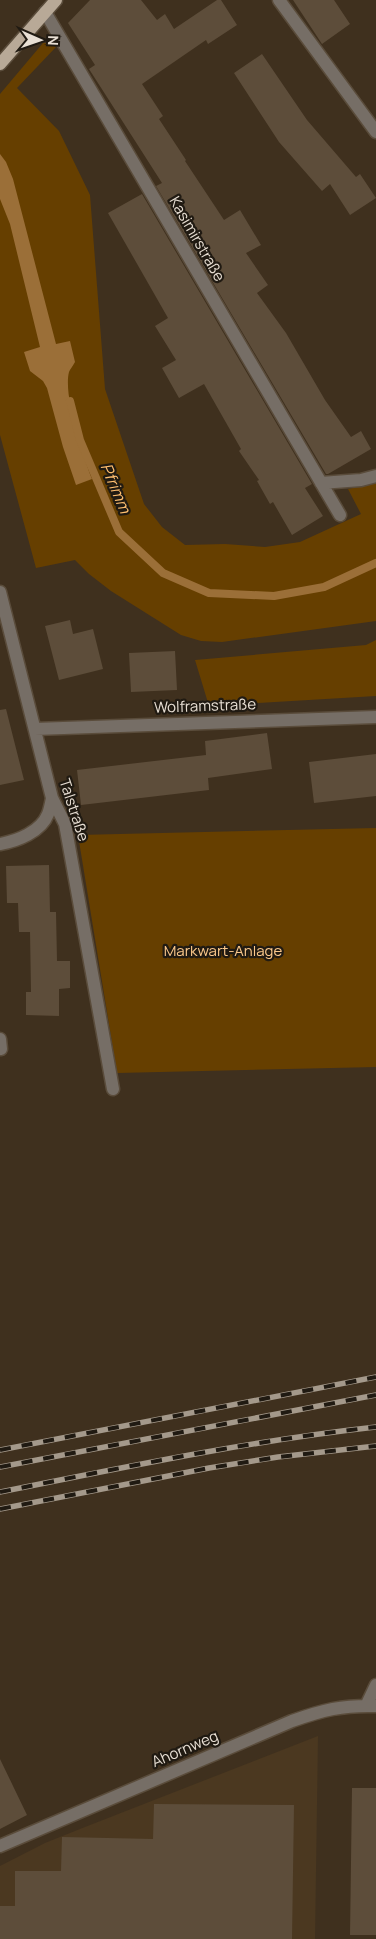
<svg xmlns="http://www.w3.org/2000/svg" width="376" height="1939" font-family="Manrope,sans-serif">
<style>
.built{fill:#4b3820}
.green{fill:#663f00}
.water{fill:#9b6f38}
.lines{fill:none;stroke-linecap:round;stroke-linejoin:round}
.stream{stroke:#9b6f38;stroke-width:8}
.building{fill:#5d4d3a}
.minor-casing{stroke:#5a4c3b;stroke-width:15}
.major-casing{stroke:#5a4c3b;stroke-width:15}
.minor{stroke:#766e66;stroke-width:12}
.major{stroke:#b8a997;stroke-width:12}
.rail-casing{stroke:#a4998b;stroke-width:5.5}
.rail{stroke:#201a12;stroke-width:4;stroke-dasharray:11;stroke-linecap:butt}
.labels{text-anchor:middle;stroke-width:4.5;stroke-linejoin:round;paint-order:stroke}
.street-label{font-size:15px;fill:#e8dfd4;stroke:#201a12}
.park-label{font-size:15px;fill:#fbc88b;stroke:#201a12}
.water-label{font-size:16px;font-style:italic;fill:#ffbf70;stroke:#201a12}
</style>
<rect width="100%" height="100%" fill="#3f301e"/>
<path class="built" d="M 318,1736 L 315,1939 L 0,1939 L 0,1866 L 45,1843 L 85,1827 Z"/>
<path class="green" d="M 43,43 L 48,43 L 56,47 L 17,88 L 59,131 L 90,195 L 105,389 L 144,504 L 162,527 L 185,545 L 225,544 L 265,547 L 300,542 L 361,514 L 348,489 L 376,483 L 376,621 L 222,642 L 201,641 L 181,635 L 111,591 L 89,574 L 75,560 L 36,568 L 0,435 L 0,94 Z
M 376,640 L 376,696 L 209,706 L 195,660 L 366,645 Z
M 376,828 L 376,1067 L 117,1073 L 78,835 Z"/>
<path class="water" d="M 0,154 L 6,162 L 13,179 L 56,344 L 70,341 L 75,362 C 73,366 70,369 69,372 C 63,395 83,456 92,479 L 76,485 L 63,447 L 47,388 L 43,381 L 30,371 L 24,352 L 40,347 L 10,224 L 0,199 Z"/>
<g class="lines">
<path class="stream" d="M 70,401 L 80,440 L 119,532 L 163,573 L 209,593 L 274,596 L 324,587 L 376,563"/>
</g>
<path class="building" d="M 90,0 L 141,0 L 157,20 L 165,14 L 174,29 L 217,0 L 221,0 L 237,25 L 208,44 L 206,40 L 142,84 L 163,116 L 159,119 L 186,160 L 185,161 L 224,220 L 240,210 L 261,245 L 246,253 L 268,285 L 257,293 L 286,333 L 325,400 L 351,437 L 361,431 L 371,449 L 328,474 L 326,474 L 156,186 L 162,183 L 89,69 L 95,65 L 68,23 Z
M 293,0 L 334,0 L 350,24 L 322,44 Z
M 262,54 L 307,120 L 356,177 L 360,174 L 376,198 L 350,215 L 330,184 L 322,191 L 279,142 L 234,73 Z
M 142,194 L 312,484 L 305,488 L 323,516 L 292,535 L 273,502 L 270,504 L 257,481 L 259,480 L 239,451 L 241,449 L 204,384 L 179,398 L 162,368 L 176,360 L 155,326 L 168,318 L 108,213 Z
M 70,620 L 73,634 L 93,629 L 103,669 L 59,680 L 45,626 Z
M 175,651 L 177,690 L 131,692 L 129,653 Z
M 6,709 L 24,780 L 0,785 L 0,710 Z
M 267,733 L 272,769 L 208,778 L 209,790 L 81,805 L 77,770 L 206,755 L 205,741 Z
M 376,754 L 376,796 L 314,803 L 309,762 Z
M 49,865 L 50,912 L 56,912 L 57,961 L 70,961 L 70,988 L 59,989 L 59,1016 L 26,1015 L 26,992 L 31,992 L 30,932 L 19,932 L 18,903 L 7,903 L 6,866 Z
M 0,1759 L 27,1815 L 0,1829 Z
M 352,1788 L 376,1788 L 376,1935 L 350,1935 Z
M 154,1804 L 294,1805 L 292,1939 L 0,1939 L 0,1906 L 15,1906 L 15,1871 L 61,1871 L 62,1837 L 153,1839 Z"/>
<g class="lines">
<g class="minor-casing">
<path id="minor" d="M 279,0 L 376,132
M 45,12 L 340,515
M 321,483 L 361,480 L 376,476
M 0,592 L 52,798 L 65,824 L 113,1089
M 35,729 L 376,717
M 0,844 C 17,841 41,832 48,814 C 50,809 51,803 52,798
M 0,1039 L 1,1049
M 366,1706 L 376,1685
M 0,1846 L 292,1721 C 323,1710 342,1705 376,1706"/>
</g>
<g class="major-casing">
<path id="major" d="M 0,64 L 56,0"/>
</g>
<use href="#minor" class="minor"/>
<use href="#major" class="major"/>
<g class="rail-casing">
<path id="rail" d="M 0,1450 L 376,1377
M 0,1467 L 376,1395
M 0,1492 C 125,1467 249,1441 376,1427
M 0,1509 L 209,1468 L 278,1457 L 376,1446"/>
</g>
<use href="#rail" class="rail"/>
</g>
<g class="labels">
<g class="street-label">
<text transform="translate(197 239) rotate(60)" y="5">Kasimirstraße</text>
<text transform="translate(205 706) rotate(-2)" y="5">Wolframstraße</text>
<text transform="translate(74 810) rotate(72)" y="5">Talstraße</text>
<text transform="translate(185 1749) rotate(-23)" y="5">Ahornweg</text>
</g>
<g class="park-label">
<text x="223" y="956">Markwart-Anlage</text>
</g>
<g class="water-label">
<text transform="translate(116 488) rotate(67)" y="6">Pfrimm</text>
</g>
</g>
<g transform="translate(40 40) rotate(92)" stroke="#201a12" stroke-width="4" paint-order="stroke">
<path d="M0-4L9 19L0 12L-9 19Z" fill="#e8dfd4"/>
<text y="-8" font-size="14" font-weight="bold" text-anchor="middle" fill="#e8dfd4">N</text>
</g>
</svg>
